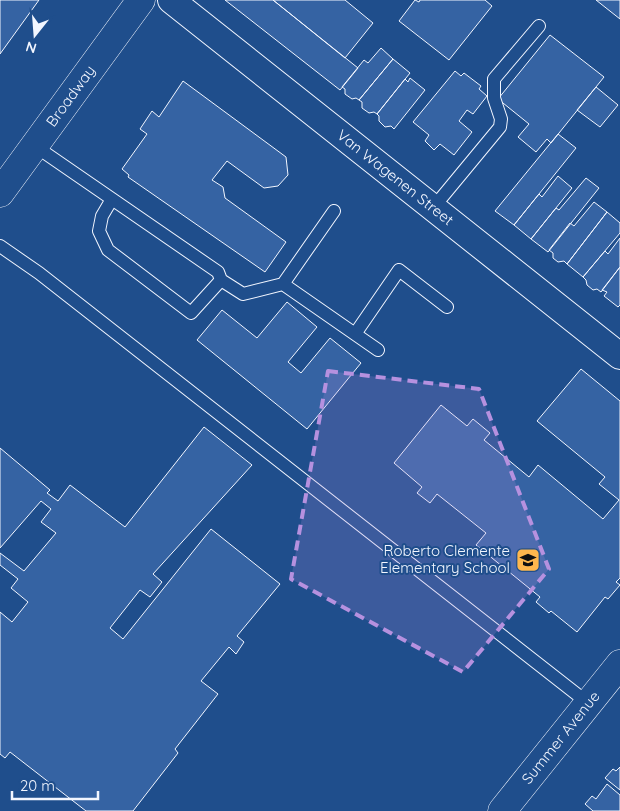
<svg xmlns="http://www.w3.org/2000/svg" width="620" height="811" font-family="Quicksand,sans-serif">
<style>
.building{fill:#3563a3;stroke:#f2f6ff}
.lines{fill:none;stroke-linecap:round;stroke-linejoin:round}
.service-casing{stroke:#f2f6ff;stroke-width:14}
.minor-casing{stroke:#f2f6ff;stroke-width:28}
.tertiary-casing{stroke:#f2f6ff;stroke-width:29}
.secondary-casing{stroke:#f2f6ff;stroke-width:29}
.service{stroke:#1f4e8c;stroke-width:12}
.minor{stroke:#1f4e8c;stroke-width:26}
.tertiary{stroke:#1f4e8c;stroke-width:28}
.secondary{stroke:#1f4e8c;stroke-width:28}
.marked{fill:#b691df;fill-opacity:0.2;stroke:#b691df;stroke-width:4;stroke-dasharray:10 6;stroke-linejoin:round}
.labels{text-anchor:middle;stroke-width:4;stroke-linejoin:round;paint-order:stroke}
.street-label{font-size:15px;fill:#f2f6ff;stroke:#1f4e8c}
.poi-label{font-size:15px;fill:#f2f6ff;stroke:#1f4e8c;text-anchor:end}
</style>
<rect width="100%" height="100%" fill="#1f4e8c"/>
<path class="building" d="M 0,0 L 39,0 L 0,54 Z
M 225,0 L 273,0 L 358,68 L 340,90 Z
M 273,0 L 345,0 L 373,23 L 345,58 Z
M 415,0 L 419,2 L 420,0 L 485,0 L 492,6 L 449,60 L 399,21 Z
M 596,0 L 620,0 L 620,19 Z
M 550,35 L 604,77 L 551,143 L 547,139 L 536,152 L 518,137 L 529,124 L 498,99 Z
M 381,48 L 393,59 L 359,100 L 356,98 L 352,99 L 345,94 L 345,89 L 342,87 L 364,60 L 368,63 Z
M 393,59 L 410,73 L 377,114 L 374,112 L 369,113 L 362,108 L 362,102 L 359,100 Z
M 455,71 L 461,76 L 464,73 L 481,86 L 479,89 L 487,96 L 473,114 L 467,110 L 459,121 L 472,132 L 454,155 L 440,144 L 434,150 L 425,141 L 429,135 L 413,122 Z
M 410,78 L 425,90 L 394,129 L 391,126 L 385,127 L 379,121 L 379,116 L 377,114 L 405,79 L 408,82 Z
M 183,81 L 286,157 L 288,175 L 278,186 L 264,188 L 227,161 L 212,180 L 223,187 L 225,198 L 286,242 L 265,272 L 128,177 L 129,175 L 122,169 L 147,134 L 140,129 L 152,111 L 159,117 Z
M 596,87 L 618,105 L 600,127 L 577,110 Z
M 558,134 L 576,148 L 514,225 L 495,211 Z
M 558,176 L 572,188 L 531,239 L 514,225 L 539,194 L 542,197 Z
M 586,178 L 599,188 L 548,252 L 531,239 L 556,208 L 559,210 Z
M 594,202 L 607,212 L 567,264 L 564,261 L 558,262 L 553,258 L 553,253 L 549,250 L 570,223 L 574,226 Z
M 607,212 L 620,223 L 620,233 L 583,277 L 567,264 Z
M 620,238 L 620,267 L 601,292 L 597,289 L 593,290 L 587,285 L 586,280 L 583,277 L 605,251 L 608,254 Z
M 620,267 L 620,305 L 618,307 L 604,296 L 607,292 L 602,290 Z
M 287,302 L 317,327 L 288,362 L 301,373 L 330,338 L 361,363 L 307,429 L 197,340 L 222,310 L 257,338 Z
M 581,369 L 620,401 L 620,578 L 616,582 L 620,585 L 608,599 L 605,597 L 577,632 L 551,611 L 549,613 L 536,602 L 540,597 L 476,545 L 486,533 L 437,494 L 430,503 L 417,493 L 422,487 L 394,463 L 441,405 L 467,426 L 473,419 L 490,433 L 484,440 L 529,477 L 538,465 L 603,519 L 619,500 L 599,484 L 605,477 L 537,421 Z
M 204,427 L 252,465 L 153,574 L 162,582 L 150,597 L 140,590 L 110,628 L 123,639 L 211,529 L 280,584 L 237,636 L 244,642 L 236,654 L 229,647 L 201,681 L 218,694 L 175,749 L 178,753 L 133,811 L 86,811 L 10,752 L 5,758 L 0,754 L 0,612 L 12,622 L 28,602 L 11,588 L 18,579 L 0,565 L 0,553 L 24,571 L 56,533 L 41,522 L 51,509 L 41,501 L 0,548 L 0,448 L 50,490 L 47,493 L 58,501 L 70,485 L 125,527 Z
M 620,767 L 620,790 L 605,778 L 613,769 L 616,771 Z
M 607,784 L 620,795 L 620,811 L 593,811 L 585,804 L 592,796 L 596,799 Z"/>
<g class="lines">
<g class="service-casing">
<path id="service" d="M 35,146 L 218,272 L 221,280 L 191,313 L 108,250 L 99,231 L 102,216 L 112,199
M 433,208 L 500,127 L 501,119 L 494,98 L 494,79 L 539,26
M 0,246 L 39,273 L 588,703
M 221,280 L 243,294 L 283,284 L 334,211
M 283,284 L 378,350
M 355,334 L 399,270 L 447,307"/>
</g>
<g class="minor-casing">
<g id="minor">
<path id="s1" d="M 171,0 L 620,356"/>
</g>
</g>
<g class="tertiary-casing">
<g id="tertiary">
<path id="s2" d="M 502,811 L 620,664"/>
</g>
</g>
<g class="secondary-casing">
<g id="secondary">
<path id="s3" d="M 0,193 L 141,0"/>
</g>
</g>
<use href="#service" class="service"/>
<use href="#minor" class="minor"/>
<use href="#tertiary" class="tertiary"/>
<use href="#secondary" class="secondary"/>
</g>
<path class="marked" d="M 328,371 L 479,389 L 549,569 L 463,672 L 291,579 Z"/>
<defs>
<g id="school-square" transform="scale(1.25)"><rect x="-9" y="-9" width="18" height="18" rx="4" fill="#ffb74d" stroke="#1f4e8c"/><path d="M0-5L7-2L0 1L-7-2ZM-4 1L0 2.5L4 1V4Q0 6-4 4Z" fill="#111"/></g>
</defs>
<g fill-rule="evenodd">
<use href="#school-square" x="528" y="560"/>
</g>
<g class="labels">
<g class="street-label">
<text dy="5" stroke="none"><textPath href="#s3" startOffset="120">Broadway</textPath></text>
<text dy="5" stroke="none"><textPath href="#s1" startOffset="286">Van Wagenen Street</textPath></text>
<text dy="5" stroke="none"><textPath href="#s2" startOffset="94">Summer Avenue</textPath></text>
</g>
<g class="poi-label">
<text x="510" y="556">Roberto Clemente<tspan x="510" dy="17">Elementary School</tspan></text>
</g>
</g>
<g transform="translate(35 35) rotate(197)" stroke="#1f4e8c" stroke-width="4" paint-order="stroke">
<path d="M0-4L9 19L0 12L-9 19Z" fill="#f2f6ff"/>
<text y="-8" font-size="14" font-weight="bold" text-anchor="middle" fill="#f2f6ff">N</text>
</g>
<path d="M12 791v8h86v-8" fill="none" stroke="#f2f6ff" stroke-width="2.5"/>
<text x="20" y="791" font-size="15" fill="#f2f6ff" stroke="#1f4e8c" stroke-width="4" paint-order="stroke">20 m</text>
</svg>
